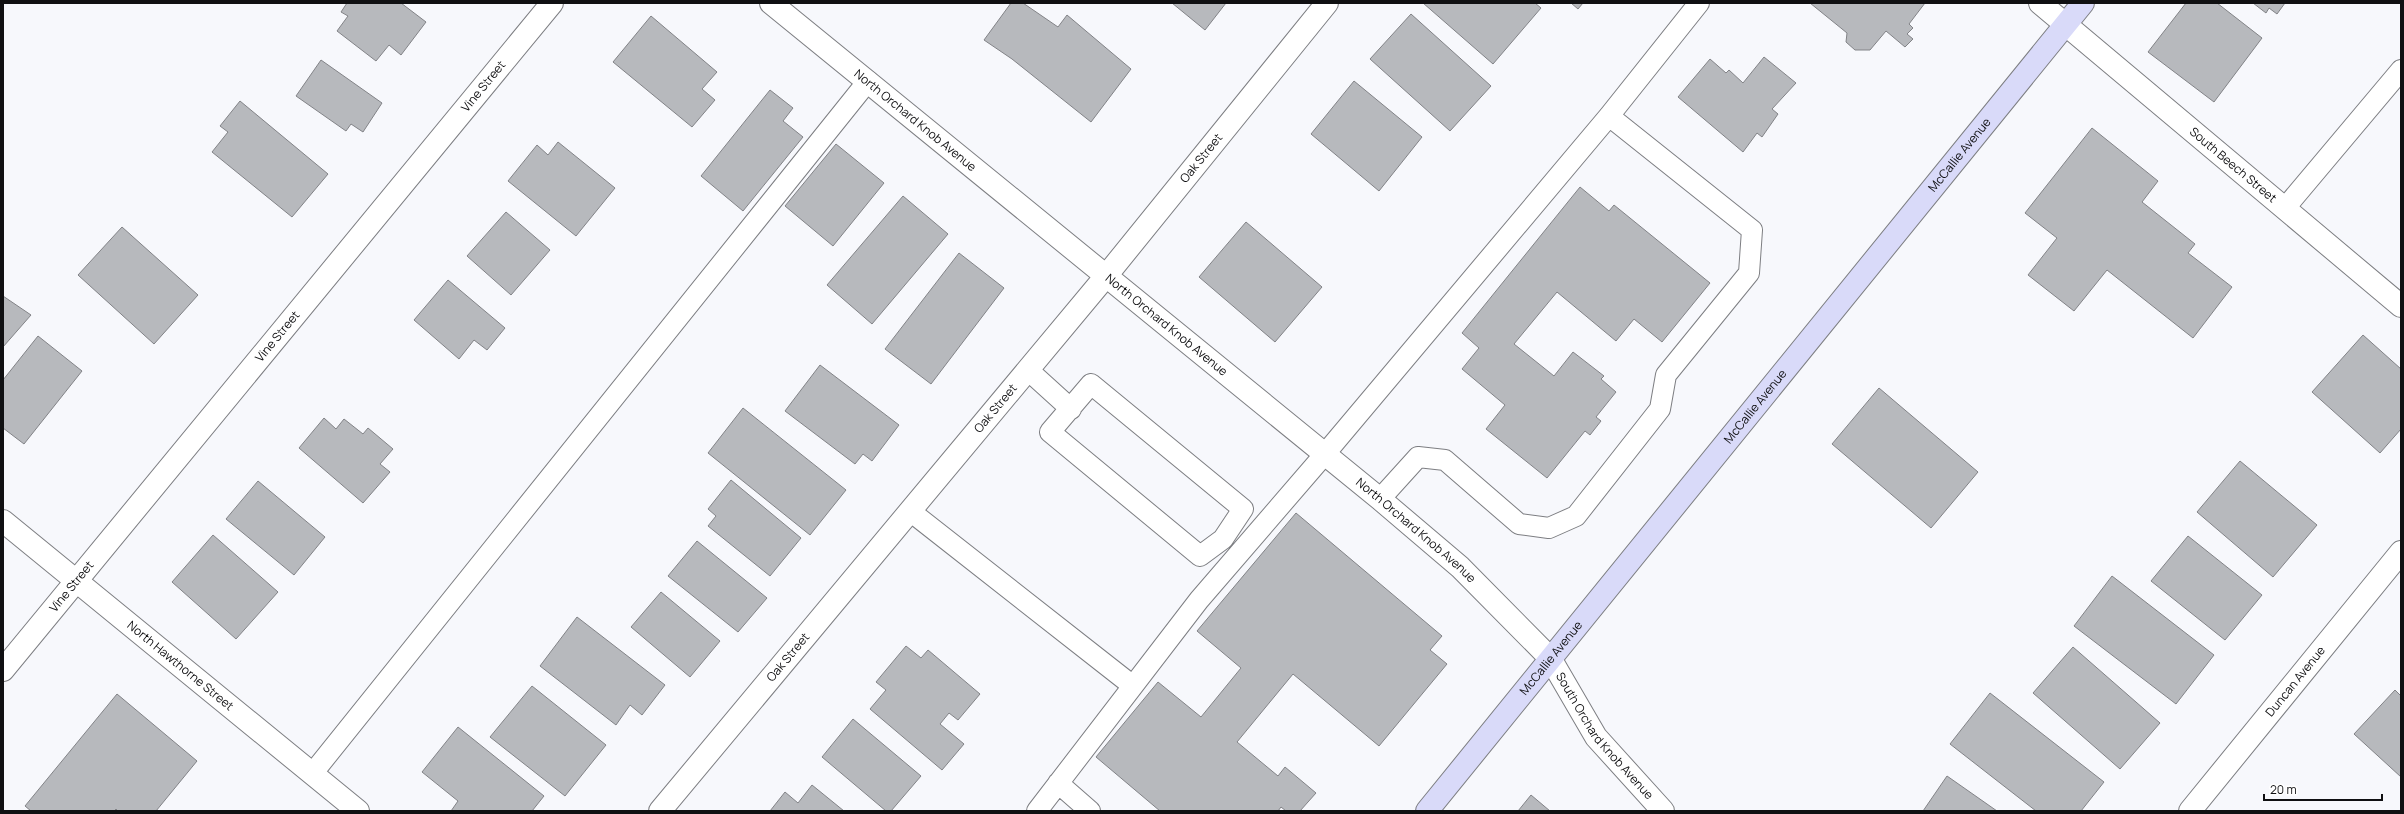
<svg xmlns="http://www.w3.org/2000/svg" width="2404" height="814" font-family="Manrope,sans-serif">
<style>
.building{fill:#b7b9bd;stroke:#828387}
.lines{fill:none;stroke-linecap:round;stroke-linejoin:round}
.service-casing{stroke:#7d7e82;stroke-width:22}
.minor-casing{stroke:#7d7e82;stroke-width:24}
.secondary-casing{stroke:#7d7e82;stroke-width:24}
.service{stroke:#fff;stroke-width:20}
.minor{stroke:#fff;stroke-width:22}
.secondary{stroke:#d9daf9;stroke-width:22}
.labels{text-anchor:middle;stroke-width:3;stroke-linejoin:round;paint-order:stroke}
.street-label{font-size:12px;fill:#101012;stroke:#fff}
</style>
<rect width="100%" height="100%" fill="#f7f8fc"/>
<path class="building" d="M 347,3 L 401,3 L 426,22 L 401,55 L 389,45 L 376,61 L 337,31 L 348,16 L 341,12 Z
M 1011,3 L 1023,3 L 1058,27 L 1067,15 L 1131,69 L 1091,122 L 1012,59 L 984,40 Z
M 1172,3 L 1226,3 L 1205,30 Z
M 1423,3 L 1535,3 L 1541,8 L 1493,64 Z
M 1571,3 L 1583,3 L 1578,9 Z
M 1810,3 L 1925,3 L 1909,24 L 1913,28 L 1907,34 L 1913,39 L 1905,47 L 1886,31 L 1870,50 L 1855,50 L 1846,42 L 1847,33 Z
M 2186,3 L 2217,3 L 2262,38 L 2214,102 L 2148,52 Z
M 2253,3 L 2285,3 L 2277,14 L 2269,8 L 2266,13 Z
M 1411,14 L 1491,86 L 1450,131 L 1370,59 Z
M 651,16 L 717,72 L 702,89 L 715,100 L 692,127 L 613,62 Z
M 1764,57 L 1796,83 L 1772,109 L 1778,114 L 1762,137 L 1757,133 L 1743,152 L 1678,97 L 1710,59 L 1726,73 L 1729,70 L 1743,83 Z
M 321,60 L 382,103 L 363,132 L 351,124 L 346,131 L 296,96 Z
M 1354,81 L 1422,137 L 1379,191 L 1311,134 Z
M 770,90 L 793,108 L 783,121 L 803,137 L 743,211 L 701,176 Z
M 240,101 L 328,174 L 292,217 L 212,152 L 228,132 L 220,126 Z
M 2092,128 L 2158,181 L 2142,202 L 2195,244 L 2188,253 L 2232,287 L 2193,338 L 2107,270 L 2074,311 L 2028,275 L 2057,238 L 2025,213 Z
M 558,142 L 615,188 L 576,236 L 508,181 L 537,145 L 548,155 Z
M 836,144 L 884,183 L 833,246 L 785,206 Z
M 1580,187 L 1609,211 L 1614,205 L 1710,283 L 1662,342 L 1634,319 L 1616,341 L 1557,292 L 1514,344 L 1554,376 L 1573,352 L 1604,376 L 1601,379 L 1616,392 L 1596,417 L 1601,421 L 1590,435 L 1585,431 L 1547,478 L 1486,429 L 1505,405 L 1462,369 L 1479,348 L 1462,333 Z
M 903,196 L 948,234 L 872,324 L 827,285 Z
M 506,212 L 550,250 L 511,295 L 467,256 Z
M 1246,222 L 1322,287 L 1275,342 L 1199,277 Z
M 122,227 L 198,295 L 154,344 L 78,275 Z
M 959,253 L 1004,288 L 931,384 L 885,349 Z
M 448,280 L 505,328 L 487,350 L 474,340 L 459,359 L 414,320 Z
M 3,296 L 31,315 L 3,347 Z
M 2363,335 L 2401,369 L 2401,429 L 2380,453 L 2312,392 Z
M 38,336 L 82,371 L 24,444 L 3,428 L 3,380 Z
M 820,365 L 899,425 L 872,461 L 863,454 L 855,464 L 785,411 Z
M 1879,388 L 1978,472 L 1931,528 L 1832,444 Z
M 743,408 L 846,490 L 810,535 L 708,453 Z
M 324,418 L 336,429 L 344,419 L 363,434 L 368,428 L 393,449 L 380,464 L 390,472 L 363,503 L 299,448 Z
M 2240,461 L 2317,525 L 2273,577 L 2197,512 Z
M 731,480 L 801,538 L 770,576 L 708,526 L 716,516 L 708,509 Z
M 258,481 L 325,537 L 294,575 L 226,519 Z
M 1296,513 L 1442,636 L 1430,650 L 1447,664 L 1379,746 L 1293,674 L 1237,742 L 1278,776 L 1285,767 L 1316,793 L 1300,811 L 1286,811 L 1281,807 L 1278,811 L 1160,811 L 1096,757 L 1158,682 L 1201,717 L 1241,668 L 1197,631 Z
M 213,535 L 278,592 L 236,639 L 172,582 Z
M 2188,536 L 2262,595 L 2225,640 L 2151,581 Z
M 697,541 L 767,598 L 738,632 L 668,576 Z
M 2112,576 L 2214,655 L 2176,704 L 2074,626 Z
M 661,592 L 720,641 L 690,677 L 631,627 Z
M 577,617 L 665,685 L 642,715 L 630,705 L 616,725 L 540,666 Z
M 906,646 L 921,658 L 928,650 L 980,694 L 958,720 L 949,713 L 940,724 L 964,744 L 942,770 L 870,709 L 886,690 L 876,682 Z
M 2073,647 L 2160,723 L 2120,769 L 2033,693 Z
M 532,686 L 606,745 L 565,796 L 490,737 Z
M 2395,690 L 2401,696 L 2401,777 L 2354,734 Z
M 1990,693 L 2104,782 L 2081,811 L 2036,811 L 1950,744 Z
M 117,694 L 197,761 L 156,811 L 118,811 L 116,809 L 114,811 L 31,811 L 25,806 Z
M 853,719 L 921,776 L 891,811 L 886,811 L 822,757 Z
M 458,727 L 544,796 L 532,811 L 451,811 L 458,801 L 422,772 Z
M 1947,776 L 1997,811 L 1923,811 Z
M 812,785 L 844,811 L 770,811 L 785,792 L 798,803 Z
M 1531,795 L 1550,811 L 1518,811 Z"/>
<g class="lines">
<g class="service-casing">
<path id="service" d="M 2285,208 L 2401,70
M 1028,370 L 1071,409
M 1091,384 L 1243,509 L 1223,539 L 1200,556 L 1050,432 Z
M 1380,499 L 1418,457 L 1445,460 L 1519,524 L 1549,528 L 1576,516 L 1660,409 L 1666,375 L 1749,273 L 1752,230 L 1609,116
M 910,511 L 1133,686
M 312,774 L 868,81
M 1058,783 L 1090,811
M 1037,811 L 1199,600 L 1324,455 L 1609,116 L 1699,3"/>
</g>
<g class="minor-casing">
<g id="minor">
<path id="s1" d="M 771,3 L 1380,499 L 1460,567 L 1550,658 L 1596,737 L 1663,811"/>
<path id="s2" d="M 2040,3 L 2401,306"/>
<path id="s3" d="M 3,521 L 358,811"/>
<path id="s4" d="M 3,670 L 552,3"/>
<path id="s5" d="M 660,811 L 1106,276 L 1327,3"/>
<path id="s6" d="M 2190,811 L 2401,552"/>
</g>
</g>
<g class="secondary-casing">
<g id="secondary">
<path id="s7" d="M 1427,811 L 2083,3"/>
</g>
</g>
<use href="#service" class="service"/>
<use href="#minor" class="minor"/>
<use href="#secondary" class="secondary"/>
</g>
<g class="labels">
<g class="street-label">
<text dy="4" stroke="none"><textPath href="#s4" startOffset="756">Vine Street</textPath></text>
<text dy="4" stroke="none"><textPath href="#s1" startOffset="186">North Orchard Knob Avenue</textPath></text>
<text dy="4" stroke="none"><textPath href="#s7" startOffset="845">McCallie Avenue</textPath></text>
<text dy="4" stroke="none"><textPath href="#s5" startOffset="848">Oak Street</textPath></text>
<text dy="4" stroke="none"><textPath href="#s2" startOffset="252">South Beech Street</textPath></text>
<text dy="4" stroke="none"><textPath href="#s1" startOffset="510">North Orchard Knob Avenue</textPath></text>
<text dy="4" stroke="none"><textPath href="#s4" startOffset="432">Vine Street</textPath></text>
<text dy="4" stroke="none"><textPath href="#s7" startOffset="521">McCallie Avenue</textPath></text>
<text dy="4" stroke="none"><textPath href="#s5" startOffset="524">Oak Street</textPath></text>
<text dy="4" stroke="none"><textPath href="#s1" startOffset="833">North Orchard Knob Avenue</textPath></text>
<text dy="4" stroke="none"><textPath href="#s4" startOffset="108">Vine Street</textPath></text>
<text dy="4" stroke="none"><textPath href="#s5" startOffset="200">Oak Street</textPath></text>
<text dy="4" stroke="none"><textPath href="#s7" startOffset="197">McCallie Avenue</textPath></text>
<text dy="4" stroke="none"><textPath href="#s3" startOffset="229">North Hawthorne Street</textPath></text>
<text dy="4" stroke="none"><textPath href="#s6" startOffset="167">Duncan Avenue</textPath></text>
<text dy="4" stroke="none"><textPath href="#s1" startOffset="1114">South Orchard Knob Avenue</textPath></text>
</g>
</g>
<rect width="2404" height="814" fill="none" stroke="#101012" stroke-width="8"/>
<path d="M2264 794v6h118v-6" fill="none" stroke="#101012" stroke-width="2"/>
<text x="2270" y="794" font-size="12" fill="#101012" stroke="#ffffff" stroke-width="3" paint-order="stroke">20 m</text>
</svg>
